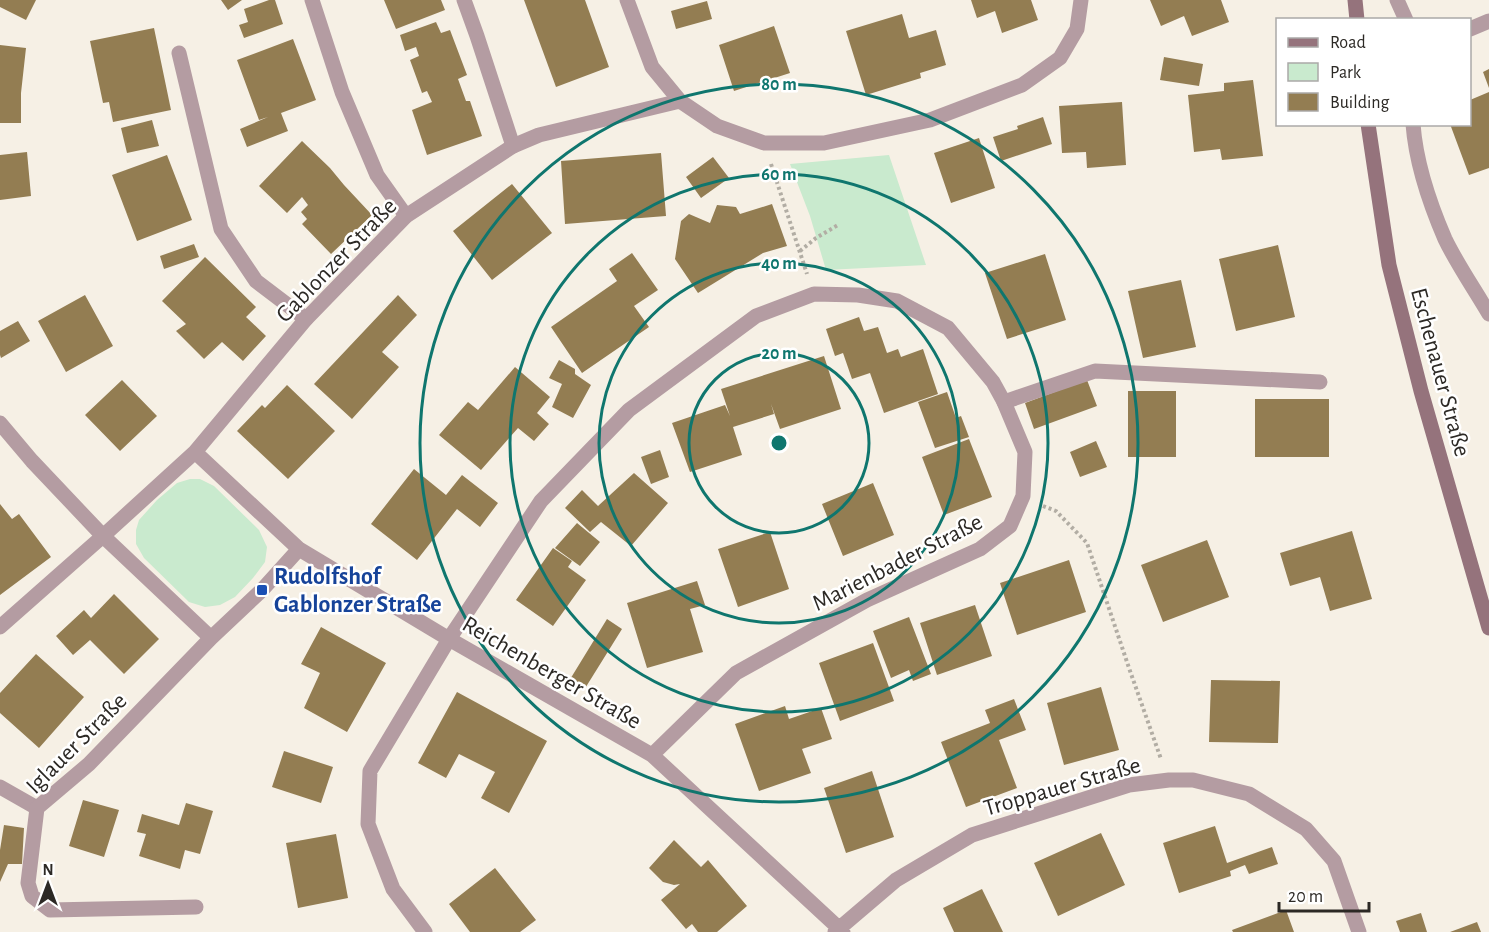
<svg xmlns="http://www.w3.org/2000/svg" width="1489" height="932" font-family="'Alegreya Sans',sans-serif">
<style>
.green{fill:#c9eace}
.building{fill:#937d52}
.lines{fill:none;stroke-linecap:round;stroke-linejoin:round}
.path{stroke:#b2ada4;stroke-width:4;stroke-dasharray:3 3;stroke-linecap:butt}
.service{stroke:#b49ca2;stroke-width:15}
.minor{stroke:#b49ca2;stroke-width:15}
.secondary{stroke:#95737c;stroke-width:15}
.ring{fill:none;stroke:#0f766e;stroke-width:3}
.transit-dot{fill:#1a4fb4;stroke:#fff;stroke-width:2}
.labels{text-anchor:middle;stroke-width:5;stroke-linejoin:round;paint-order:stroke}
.street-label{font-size:24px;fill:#2c2925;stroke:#fff}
.transit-label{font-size:24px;font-weight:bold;fill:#164399;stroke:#fff;text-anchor:start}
.centre{fill:#0f766e;stroke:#fff;stroke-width:3}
.ring-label{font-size:18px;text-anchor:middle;font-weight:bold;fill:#0f766e;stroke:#fff;stroke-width:5;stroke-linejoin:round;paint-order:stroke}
</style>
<rect width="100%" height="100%" fill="#f6f0e5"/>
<path class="green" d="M 889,155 L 926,265 L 826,270 L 810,216 L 790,164 Z
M 190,479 L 200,479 L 214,486 L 259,530 L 267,547 L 265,562 L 253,578 L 235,597 L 220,605 L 205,607 L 189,602 L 144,558 L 136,544 L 136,530 L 139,520 L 157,500 L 177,483 Z"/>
<path class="building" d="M 0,0 L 36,0 L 26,20 L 0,7 Z
M 221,0 L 242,0 L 228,10 Z
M 269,0 L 275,0 L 283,24 L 244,38 L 239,25 L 248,22 L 244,9 Z
M 384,0 L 441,0 L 445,10 L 396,29 Z
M 524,0 L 585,0 L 609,67 L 556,87 Z
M 971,0 L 1031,0 L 1038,20 L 1002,33 L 995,11 L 977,18 Z
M 1150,0 L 1221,0 L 1229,22 L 1192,36 L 1184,16 L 1161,26 Z
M 707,1 L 712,19 L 676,29 L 671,11 Z
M 902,14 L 909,38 L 936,30 L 946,65 L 920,73 L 921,78 L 866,95 L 846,31 Z
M 436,22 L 441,33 L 450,30 L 467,75 L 458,79 L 466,101 L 470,101 L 482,136 L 427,155 L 412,110 L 432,102 L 427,91 L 422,93 L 410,60 L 419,56 L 416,47 L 405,51 L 400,35 Z
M 774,26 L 790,73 L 734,91 L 719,45 Z
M 154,28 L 171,110 L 113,122 L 109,102 L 103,103 L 90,41 Z
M 293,39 L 316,100 L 281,113 L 288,131 L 247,147 L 240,129 L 268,117 L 259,120 L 237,60 Z
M 0,45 L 26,48 L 21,93 L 21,123 L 0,123 Z
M 1164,57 L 1203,64 L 1199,86 L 1160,80 Z
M 1489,69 L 1489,88 L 1483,72 Z
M 1253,80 L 1263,156 L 1222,160 L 1220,149 L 1194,152 L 1188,95 L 1224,91 L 1224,83 Z
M 1489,92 L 1489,168 L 1469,175 L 1450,124 L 1470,124 L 1470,100 Z
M 1122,102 L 1126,165 L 1087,168 L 1086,152 L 1062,153 L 1059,106 Z
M 1043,117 L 1052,144 L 1001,161 L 993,137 L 1018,129 L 1017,126 Z
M 152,120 L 159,146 L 127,153 L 121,128 Z
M 979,138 L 995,188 L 951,203 L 934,153 Z
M 302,141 L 330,168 L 344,185 L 372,215 L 331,254 L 302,224 L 307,219 L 301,212 L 308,205 L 302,197 L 287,213 L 259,186 Z
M 27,152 L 31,196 L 0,200 L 0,155 Z
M 661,153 L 666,216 L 565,224 L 561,161 Z
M 167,155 L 192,220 L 137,241 L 112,175 Z
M 713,157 L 729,178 L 701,198 L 686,177 Z
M 512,184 L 552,233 L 492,280 L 453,231 Z
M 772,204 L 787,246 L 763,253 L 698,293 L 675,259 L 681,221 L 689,214 L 710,223 L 717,205 L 736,207 L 740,214 Z
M 194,244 L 199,257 L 164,269 L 160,256 Z
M 1278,245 L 1295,317 L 1236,331 L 1219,259 Z
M 632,253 L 658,290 L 634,306 L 649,327 L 582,373 L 551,327 L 617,281 L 609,269 Z
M 1045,254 L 1066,320 L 1007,339 L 985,273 Z
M 205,257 L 256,307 L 246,317 L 266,336 L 243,361 L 222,342 L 204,359 L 176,331 L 186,324 L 162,301 Z
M 1181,280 L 1196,347 L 1143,358 L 1128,291 Z
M 85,295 L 113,346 L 66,372 L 38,321 Z
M 398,295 L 417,315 L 382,352 L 399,367 L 352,419 L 314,384 Z
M 859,317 L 864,331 L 878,327 L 887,353 L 898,349 L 901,357 L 923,349 L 938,394 L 884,413 L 870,373 L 852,379 L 843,353 L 835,356 L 826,329 Z
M 18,321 L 30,341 L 1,358 L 0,355 L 0,331 Z
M 824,356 L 841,409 L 780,429 L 771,404 L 774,414 L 733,427 L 742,455 L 690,472 L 672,423 L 725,405 L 730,416 L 721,389 Z
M 559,360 L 575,369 L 575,374 L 591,385 L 573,418 L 552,407 L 562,384 L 549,378 Z
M 515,367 L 550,397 L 537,413 L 549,424 L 534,441 L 518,428 L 481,470 L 439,435 L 468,402 L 478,410 Z
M 122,380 L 157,416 L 120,451 L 85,415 Z
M 1087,380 L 1097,406 L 1034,429 L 1025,403 Z
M 287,385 L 335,431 L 288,479 L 237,431 L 262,405 L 265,408 Z
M 1128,391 L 1176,391 L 1176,457 L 1128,457 Z
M 947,392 L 956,418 L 961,416 L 969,437 L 935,448 L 918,402 Z
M 1255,399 L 1329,399 L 1329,457 L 1255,457 Z
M 969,439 L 992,497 L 944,515 L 922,457 Z
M 1096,441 L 1107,467 L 1080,477 L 1070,452 Z
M 660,450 L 669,477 L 651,484 L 641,457 Z
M 414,469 L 446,495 L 462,475 L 498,503 L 480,527 L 457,509 L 417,560 L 371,524 Z
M 634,473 L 668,503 L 631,546 L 601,522 L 590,532 L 565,508 L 582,490 L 598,506 Z
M 873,483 L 894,535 L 843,556 L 822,504 Z
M 0,504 L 12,519 L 19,514 L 51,557 L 0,595 Z
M 577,523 L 600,542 L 580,566 L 555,548 Z
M 1352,531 L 1372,599 L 1330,611 L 1320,577 L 1290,586 L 1280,553 Z
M 770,532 L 789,589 L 738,607 L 718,549 Z
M 1207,540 L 1229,597 L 1163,622 L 1141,565 Z
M 553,548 L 572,561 L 568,567 L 586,580 L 553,626 L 516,600 Z
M 1069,560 L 1086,612 L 1017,635 L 1000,583 Z
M 697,581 L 705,605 L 690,609 L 703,652 L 647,668 L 627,603 Z
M 114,594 L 159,639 L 124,674 L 90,640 L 73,655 L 56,636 L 84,610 L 91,618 Z
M 975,605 L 992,656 L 937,675 L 920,623 Z
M 909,617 L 931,674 L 913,681 L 909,670 L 891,678 L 873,631 Z
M 607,619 L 622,629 L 584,690 L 569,681 Z
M 321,627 L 386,663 L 347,732 L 304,708 L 320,673 L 301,664 Z
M 873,643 L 894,701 L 840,721 L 819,663 Z
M 36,654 L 84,697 L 39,748 L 0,713 L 0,693 Z
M 1211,680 L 1280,681 L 1278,743 L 1209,742 Z
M 1101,687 L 1119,750 L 1064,765 L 1047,703 Z
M 457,692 L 547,741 L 509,813 L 481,798 L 495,772 L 459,754 L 446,778 L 418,763 Z
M 1014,699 L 1026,730 L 999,740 L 1017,788 L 966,807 L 941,742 L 990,723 L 985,710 Z
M 785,706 L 789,719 L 821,708 L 832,739 L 802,749 L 811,773 L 759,791 L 735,724 Z
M 284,751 L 333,767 L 321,803 L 272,787 Z
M 872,771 L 894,837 L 846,853 L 824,788 Z
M 83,800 L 119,810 L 104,857 L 69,846 Z
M 186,803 L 213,811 L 200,854 L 185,850 L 180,869 L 139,856 L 146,834 L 137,832 L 142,814 L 179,825 Z
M 4,825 L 24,828 L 22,864 L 8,864 L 0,882 L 0,850 Z
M 1215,826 L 1227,863 L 1272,847 L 1278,864 L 1249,874 L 1245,865 L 1230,871 L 1231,876 L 1179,893 L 1163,843 Z
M 1101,833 L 1125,885 L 1058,916 L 1034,863 Z
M 336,834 L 348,898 L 298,908 L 286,843 Z
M 674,840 L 701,867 L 708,860 L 747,906 L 717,932 L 698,932 L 692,924 L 686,929 L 661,900 L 680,884 L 674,885 L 663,882 L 649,868 Z
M 495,868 L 536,920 L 520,932 L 470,932 L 449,904 Z
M 982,889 L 1003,932 L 954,932 L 943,908 Z
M 1286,910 L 1294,932 L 1233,932 L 1232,930 Z
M 1421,913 L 1427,932 L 1400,932 L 1396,921 Z
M 1477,922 L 1481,932 L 1450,932 Z"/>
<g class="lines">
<path class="path" d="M 771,164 L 807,274
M 800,251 L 816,238 L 838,225
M 1043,506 L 1056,511 L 1087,543 L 1129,668 L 1161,759"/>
<path class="service" d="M 312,0 L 342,92 L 377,175 L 406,216
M 464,0 L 477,36 L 513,146
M 1470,29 L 1489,21
M 179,53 L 221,229 L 256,281 L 306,319
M 1004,402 L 1095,371 L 1320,382
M 0,787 L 37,808"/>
<path class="minor" d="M 627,0 L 652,67 L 680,101 L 717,126 L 764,143 L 824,143 L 930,120 L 1022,85 L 1060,58 L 1077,29 L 1081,0
M 1397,0 L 1406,20
M 1413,124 C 1416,164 1429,202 1445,239 C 1457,264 1475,290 1489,314
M 0,423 L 32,461 L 103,536 L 211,638
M 195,452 L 299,549 L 449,639 L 652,755 L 843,932
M 0,627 L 103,536 L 195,452 L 306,319 L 406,216 L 513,146 L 539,135 L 680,101
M 196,907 L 50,910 L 32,896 L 28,883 L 37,808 L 89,764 L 211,638 L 262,590 L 299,549
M 425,932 L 393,889 L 368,824 L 370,771 L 449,639 L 541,501 L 629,410 L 756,316 L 814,294 L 858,295 L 897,301 L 948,328 L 993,382 L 1004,402 L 1025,452 L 1023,496 L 1010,526 L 980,549 L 867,600 L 736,673 L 652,755
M 835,932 L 896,880 L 972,835 L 1129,785 L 1169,780 L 1193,780 L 1249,794 L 1306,829 L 1334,861 L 1359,932"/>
<path class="secondary" d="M 1355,0 L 1357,20
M 1368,124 L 1389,265 L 1421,391 L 1489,628"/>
</g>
<g class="ring">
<circle cx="779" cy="443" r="90"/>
<circle cx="779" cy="443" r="180"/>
<circle cx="779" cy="443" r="269"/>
<circle cx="779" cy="443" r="359"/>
</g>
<rect class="transit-dot" x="256" y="584" width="12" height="12" rx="3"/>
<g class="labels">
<g class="street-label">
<text transform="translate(336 260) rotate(-46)" y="8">Gablonzer Straße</text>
<text transform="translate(1441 372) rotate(75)" y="8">Eschenauer Straße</text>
<text transform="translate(897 562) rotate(-27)" y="8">Marienbader Straße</text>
<text transform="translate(552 672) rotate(30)" y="8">Reichenberger Straße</text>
<text transform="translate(76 743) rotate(-45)" y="8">Iglauer Straße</text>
<text transform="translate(1062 786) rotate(-16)" y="8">Troppauer Straße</text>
</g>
<g class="transit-label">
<text x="274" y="584">Rudolfshof<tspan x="274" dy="28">Gablonzer Straße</tspan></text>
</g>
</g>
<circle cx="779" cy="443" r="9" class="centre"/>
<g class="ring-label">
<text x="779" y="90">80 m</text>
<text x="779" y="180">60 m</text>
<text x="779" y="269">40 m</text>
<text x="779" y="359">20 m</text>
</g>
<rect x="1276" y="18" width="195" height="108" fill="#ffffff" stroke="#aba9a8" stroke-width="1.5"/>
<rect x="1288" y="38" width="30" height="9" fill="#95737c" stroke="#aba9a8" stroke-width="1.5"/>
<text x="1330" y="48" font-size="18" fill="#2c2925">Road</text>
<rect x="1288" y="63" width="30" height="18" fill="#c9eace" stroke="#aba9a8" stroke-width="1.5"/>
<text x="1330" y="78" font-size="18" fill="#2c2925">Park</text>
<rect x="1288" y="93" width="30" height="18" fill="#937d52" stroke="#aba9a8" stroke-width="1.5"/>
<text x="1330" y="108" font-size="18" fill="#2c2925">Building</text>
<g transform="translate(48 884)" stroke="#ffffff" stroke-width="4.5" paint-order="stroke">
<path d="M0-4.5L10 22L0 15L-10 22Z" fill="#2c2925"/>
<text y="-9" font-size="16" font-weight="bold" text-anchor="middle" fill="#2c2925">N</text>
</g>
<path d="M1279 902v9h90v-9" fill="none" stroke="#2c2925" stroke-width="3"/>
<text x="1288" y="902" font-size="18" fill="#2c2925" stroke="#ffffff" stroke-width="4.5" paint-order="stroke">20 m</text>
</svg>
